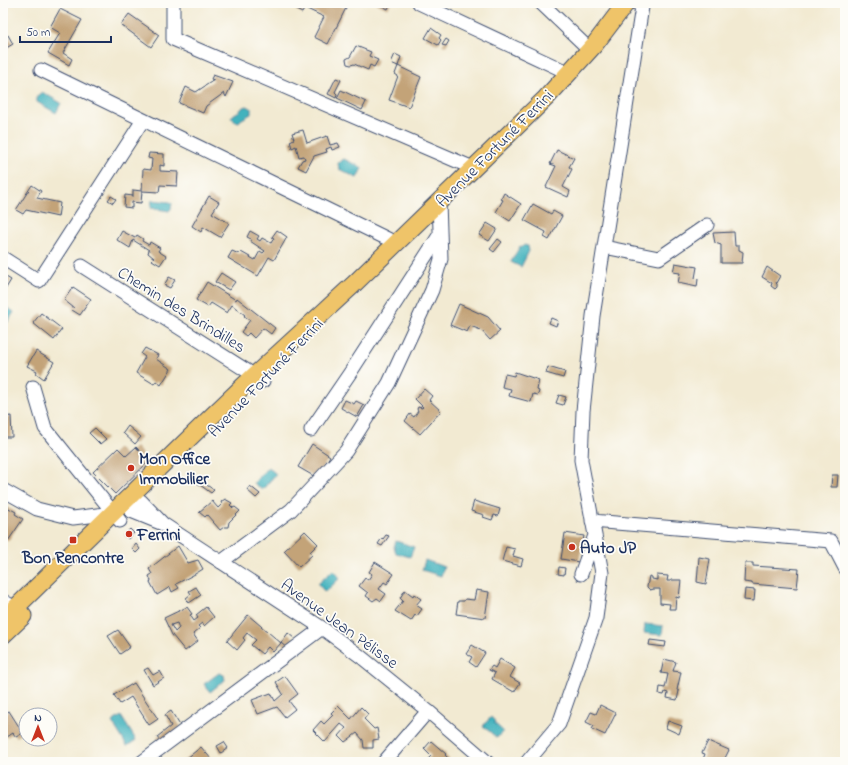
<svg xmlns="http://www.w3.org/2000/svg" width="848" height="765" font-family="'Indie Flower',sans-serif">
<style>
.water{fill:#43b2bd;stroke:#2f708e}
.building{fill:#c3a378;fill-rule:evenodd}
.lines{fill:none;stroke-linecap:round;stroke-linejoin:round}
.minor-casing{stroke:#3b4b6f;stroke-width:15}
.major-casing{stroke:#3b4b6f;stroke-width:19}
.minor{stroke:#fff;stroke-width:13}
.major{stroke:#efc469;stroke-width:17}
.poi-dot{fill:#c8321e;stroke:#fdfcf7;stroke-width:1.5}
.labels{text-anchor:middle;stroke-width:3.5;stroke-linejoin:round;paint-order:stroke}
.street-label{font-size:17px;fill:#1b2f5e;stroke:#fdfcf7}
.poi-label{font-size:17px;font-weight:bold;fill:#1b2f5e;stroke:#fdfcf7;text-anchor:start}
</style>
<rect width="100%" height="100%" fill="#fdfcf7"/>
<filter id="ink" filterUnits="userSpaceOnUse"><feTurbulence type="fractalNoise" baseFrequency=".025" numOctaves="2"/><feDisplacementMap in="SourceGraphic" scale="8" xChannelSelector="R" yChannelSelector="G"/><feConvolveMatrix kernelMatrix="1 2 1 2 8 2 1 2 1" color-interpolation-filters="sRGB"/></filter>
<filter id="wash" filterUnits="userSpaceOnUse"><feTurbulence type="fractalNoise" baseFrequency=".012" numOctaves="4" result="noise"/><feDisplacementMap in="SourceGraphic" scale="16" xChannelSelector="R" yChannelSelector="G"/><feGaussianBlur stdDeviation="0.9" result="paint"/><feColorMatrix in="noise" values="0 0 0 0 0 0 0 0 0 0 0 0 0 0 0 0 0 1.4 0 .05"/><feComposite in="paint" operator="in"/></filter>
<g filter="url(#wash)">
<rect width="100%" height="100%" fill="#f2ead2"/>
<path class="water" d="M 42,92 L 61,103 L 56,113 L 37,102 L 37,96 Z
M 247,106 L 251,108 L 251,114 L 242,119 L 239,122 L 234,121 L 234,119 L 231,118 C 234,112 238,114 243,107 Z
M 344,159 L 362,168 L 357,178 L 339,169 L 338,163 Z
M 152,200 L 170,202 L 172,203 L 171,209 L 169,211 L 151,208 Z
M 524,245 L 528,246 L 529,251 L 521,267 L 511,262 L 520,246 L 522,247 Z
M 5,306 L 14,312 L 5,326 L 3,325 L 3,308 Z
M 268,467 L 276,474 L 262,490 L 254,483 Z
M 396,541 L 414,547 L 410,557 L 396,553 L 394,547 Z
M 425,560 L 444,567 L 441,576 L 422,570 Z
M 333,570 L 340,578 L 325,592 L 318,584 Z
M 645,624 L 663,626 L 662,635 L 644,633 Z
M 219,673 L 224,675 L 225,680 L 210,692 L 204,684 Z
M 121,716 L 136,740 L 127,746 L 112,722 Z
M 491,717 L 495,721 L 494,723 L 503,731 L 497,738 L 483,726 Z"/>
<g id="blocks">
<path class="building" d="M 300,3 L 306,6 L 302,13 L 296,10 Z
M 310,3 L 343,3 L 341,6 L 346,8 L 328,44 L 314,37 L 324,17 L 307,9 Z
M 376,3 L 391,3 L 388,9 Z
M 60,9 L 82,20 L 63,53 L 72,59 L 69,65 L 48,53 L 60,33 L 50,27 Z
M 129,14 L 159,35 L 151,47 L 121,25 Z
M 431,28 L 441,35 L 439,38 L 441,40 L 438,45 L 425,38 Z
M 8,35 L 13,44 L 3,50 L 3,38 Z
M 446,39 L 449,41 L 446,46 L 442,45 Z
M 356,46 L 371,52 L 369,56 L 378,60 L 374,67 L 370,65 L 368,70 L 354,64 L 351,65 L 347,64 L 346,59 L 350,57 Z
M 395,54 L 401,57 L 398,66 L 391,63 Z
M 398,66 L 421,77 L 409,107 L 389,100 L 398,76 L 395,74 Z
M 213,75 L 233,82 L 226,97 L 224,93 L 206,106 L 203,113 L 179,103 L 186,87 L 196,92 L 214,80 L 211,79 Z
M 336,78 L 341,80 L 335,92 L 337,94 L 336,98 L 328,94 Z
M 341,90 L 366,102 L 362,110 L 337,98 Z
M 303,130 L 307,143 L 327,136 L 330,145 L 338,143 L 340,147 L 332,150 L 331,147 L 326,149 L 327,152 L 314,156 L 306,171 L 298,167 L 302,160 L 305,159 L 304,156 L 299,157 L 296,146 L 292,148 L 290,141 L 294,139 L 292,133 Z
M 557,150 L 574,158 L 569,167 L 572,169 L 563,187 L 570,191 L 568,197 L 546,187 L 556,166 L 550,164 Z
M 149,153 L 164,154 L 164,166 L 160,165 L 160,171 L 178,172 L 177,186 L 160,185 L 159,192 L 142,191 L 143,169 L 151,170 L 152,159 L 148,158 Z
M 32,185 L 41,191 L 37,198 L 60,203 L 58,217 L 26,210 L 23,214 L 16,210 Z
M 133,190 L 142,191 L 141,203 L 132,202 L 132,208 L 124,207 L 125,195 L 133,196 Z
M 504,193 L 521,204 L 510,221 L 496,212 L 503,200 L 501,199 Z
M 111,196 L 116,199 L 113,203 L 108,200 Z
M 209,196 L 219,202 L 212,213 L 229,223 L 220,237 L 203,227 L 201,232 L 192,226 Z
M 533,204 L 551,214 L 553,211 L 562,216 L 549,240 L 544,237 L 546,232 L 524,220 Z
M 487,223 L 497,229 L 489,241 L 479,235 Z
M 277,230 L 287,237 L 274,260 L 269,257 L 258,276 L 228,258 L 232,251 L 239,254 L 241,252 L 255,260 L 260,251 L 263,253 L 265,251 L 250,241 L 251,239 L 247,237 L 250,231 L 259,236 L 257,239 L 260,241 L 262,238 L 271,243 L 274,238 L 272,237 Z
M 122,231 L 135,238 L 137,235 L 143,239 L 142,241 L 149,245 L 150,242 L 160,248 L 158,251 L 166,256 L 160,265 L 152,260 L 154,258 L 148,253 L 149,250 L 133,240 L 130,248 L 117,240 Z
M 734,232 L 735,246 L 739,246 L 739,250 L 743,252 L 742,263 L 721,263 L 721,245 L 715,243 L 713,233 Z
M 498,239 L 502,242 L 494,252 L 490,249 Z
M 675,263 L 697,267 L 695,278 L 698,279 L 697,287 L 678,283 L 680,273 L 673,272 Z
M 767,267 L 780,276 L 776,283 L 777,284 L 777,287 L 775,289 L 771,286 L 772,283 L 762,277 Z
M 221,273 L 235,282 L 229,290 L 215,282 Z
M 3,275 L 11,280 L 3,293 Z
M 169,277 L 175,280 L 170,288 L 164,285 Z
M 207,282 L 236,300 L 237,298 L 275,328 L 271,334 L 263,328 L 254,338 L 249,333 L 246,336 L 241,332 L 250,320 L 244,316 L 245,315 L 232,305 L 227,313 L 211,303 L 208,307 L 196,300 Z
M 73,287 L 91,299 L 80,315 L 72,310 L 74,308 L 64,300 Z
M 459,304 L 488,317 L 500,331 L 490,340 L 481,330 L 470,326 L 467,332 L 450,325 Z
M 41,313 L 62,329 L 54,340 L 33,323 Z
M 551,318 L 558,321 L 556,326 L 549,323 Z
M 145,348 L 158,355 L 156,359 L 171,369 L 161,385 L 156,381 L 154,384 L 136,373 L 145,357 L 141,354 Z
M 36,351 L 54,362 L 44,379 L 36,373 L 37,371 L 27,366 Z
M 548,367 L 565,372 L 563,378 L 546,373 Z
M 515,372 L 539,380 L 537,390 L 539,391 L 538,395 L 533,394 L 531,402 L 509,396 L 511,389 L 502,387 L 505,374 L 514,376 Z
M 424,389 L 432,396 L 429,400 L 441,411 L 420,434 L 405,421 L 410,414 L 414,417 L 418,411 L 417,409 L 418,407 L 422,408 L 423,407 L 415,399 Z
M 559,395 L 566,397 L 563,405 L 556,403 Z
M 345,400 L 354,404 L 356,401 L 364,405 L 357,417 L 341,408 Z
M 11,416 L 12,437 L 3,437 L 3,417 Z
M 128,426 L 141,437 L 135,444 L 123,433 Z
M 95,428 L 106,439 L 100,444 L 89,433 Z
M 312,444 L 330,456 L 317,478 L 298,467 Z
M 136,447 L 149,461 L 115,494 L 93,472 L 118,448 L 126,456 Z
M 832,475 L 838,475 L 837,487 L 831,487 Z
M 198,479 L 214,490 L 211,493 L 196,482 Z
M 250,486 L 260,494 L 256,498 L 247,490 Z
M 225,499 L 232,503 L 230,505 L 233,508 L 235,507 L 240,511 L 229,522 L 228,527 L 224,527 L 220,530 L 207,515 L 205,517 L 199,512 L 212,501 L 218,508 L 222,504 L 221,502 Z
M 474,501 L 500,509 L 498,516 L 494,515 L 492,520 L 483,517 L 484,515 L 471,511 Z
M 3,505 L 16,512 L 15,514 L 23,519 L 8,541 L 3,537 Z
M 130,529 L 134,533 L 128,539 L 124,535 Z
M 305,531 L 318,544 L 310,552 L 313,554 L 299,567 L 284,551 Z
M 565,533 L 584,536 L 579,562 L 561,559 Z
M 386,535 L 389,536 L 382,546 L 378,544 L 382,538 L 383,539 Z
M 136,544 L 140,549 L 136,553 L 132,549 Z
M 178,546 L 188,563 L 198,560 L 203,569 L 195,574 L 176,584 L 179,588 L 172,592 L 170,587 L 157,595 L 150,582 L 151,581 L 149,576 L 152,574 L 149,569 Z
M 506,547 L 515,549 L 513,556 L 523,559 L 521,566 L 502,561 Z
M 699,557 L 710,559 L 706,584 L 697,582 Z
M 375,562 L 394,574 L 387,584 L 384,582 L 379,589 L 386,594 L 381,601 L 377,598 L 373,601 L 366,596 L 368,593 L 359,586 L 365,578 L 368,580 L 372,574 L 369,572 Z
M 745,563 L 753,563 L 753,566 L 799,569 L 797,588 L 752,584 L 752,583 L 744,582 Z
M 559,567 L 565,568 L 564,575 L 558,574 Z
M 657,575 L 668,576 L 667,581 L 671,581 L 671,580 L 681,580 L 679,598 L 676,597 L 675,609 L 669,609 L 670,604 L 660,603 L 660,589 L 654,589 L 650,590 L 647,587 L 649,576 L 652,577 L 652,579 L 657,580 Z
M 196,587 L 201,595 L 189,603 L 186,598 L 191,594 L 189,591 Z
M 745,589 L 755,590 L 754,601 L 744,600 Z
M 405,590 L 413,596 L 414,594 L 421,599 L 416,605 L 422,609 L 417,616 L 415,615 L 411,621 L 395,611 L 403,601 L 400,598 Z
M 476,590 L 489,592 L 485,618 L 456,614 L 458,601 L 464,601 L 465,599 L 474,600 Z
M 187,607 L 192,614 L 190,615 L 194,621 L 198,618 L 196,615 L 206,607 L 214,617 L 204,626 L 202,623 L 198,626 L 200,628 L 193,634 L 198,641 L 185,651 L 172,635 L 164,618 ZM 177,623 L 179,628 L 175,632 L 171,625 Z
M 248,615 L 281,643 L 273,652 L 268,647 L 262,654 L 251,645 L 256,640 L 247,633 L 243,638 L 245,640 L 237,650 L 227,641 Z
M 118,630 L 130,647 L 120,654 L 108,636 Z
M 288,633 L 295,639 L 288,649 L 281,643 Z
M 650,640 L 666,642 L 665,647 L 649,645 Z
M 472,645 L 485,653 L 476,667 L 469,662 L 472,657 L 466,654 Z
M 500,659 L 515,668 L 510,677 L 520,683 L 514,692 L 492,679 L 495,673 L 489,670 L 492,666 L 495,668 Z
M 664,659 L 676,662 L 673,671 L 681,672 L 677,690 L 679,691 L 677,700 L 667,698 L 668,693 L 665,692 L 664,695 L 659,694 L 660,687 L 665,688 L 668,674 L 661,673 Z
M 148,668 L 153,675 L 160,671 L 164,678 L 153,685 L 144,670 Z
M 285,676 L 298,694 L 289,701 L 295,709 L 285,717 L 277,707 L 258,714 L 252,700 L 271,693 L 275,701 L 283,694 L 276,682 Z
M 134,683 L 158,719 L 149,725 L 131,697 L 120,704 L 114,695 Z
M 600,705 L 616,713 L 605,735 L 592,729 L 594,726 L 586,722 L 591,712 L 596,714 Z
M 338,706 L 351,719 L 361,707 L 368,714 L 364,719 L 374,729 L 377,728 L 379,739 L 373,740 L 373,748 L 364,748 L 363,740 L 357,733 L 345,742 L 339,736 L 346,728 L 341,724 L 325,742 L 313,730 L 321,721 L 324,724 L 333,715 L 331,713 Z
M 9,711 L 23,733 L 16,737 L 13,733 L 7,737 L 3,731 L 3,715 Z
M 171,711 L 181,727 L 161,743 L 157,737 L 171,726 L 165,715 Z
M 668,721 L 682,726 L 679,734 L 666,728 Z
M 431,741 L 446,754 L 445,755 L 451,761 L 450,762 L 432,762 L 428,759 L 431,756 L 424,749 Z
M 708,741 L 729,750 L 723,762 L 702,762 L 705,754 L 702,753 Z
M 224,742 L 228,748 L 221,753 L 217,746 Z
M 201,747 L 212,760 L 210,762 L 182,762 Z"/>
</g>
</g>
<g filter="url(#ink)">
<use href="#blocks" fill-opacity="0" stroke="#3b4b6f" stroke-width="1"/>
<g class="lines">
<g class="minor-casing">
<path id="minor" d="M 173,3 L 173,39 L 473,168
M 419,3 L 569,73
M 541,3 L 590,50
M 41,70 L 396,243
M 604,247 L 659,258 L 707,225
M 3,258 L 39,281 L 143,120
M 82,266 L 263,381
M 33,387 L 45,428 L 120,521
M 311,430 L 352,370 L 440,234
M 3,490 L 37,509 L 73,518 L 113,513
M 592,521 L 831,541 L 845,568
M 163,524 L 141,501 L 135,499 L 128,499 L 128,506 L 131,511 L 163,524 L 322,628 L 360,656 L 428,711 L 487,762
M 221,562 L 291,510 L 346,451 L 389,383 L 432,290 L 441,259 L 439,202
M 581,574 L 594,538
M 3,601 L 22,612
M 142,762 L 322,628
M 384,762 L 428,711
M 527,762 L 559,724 L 596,618 L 602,573 L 581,460 L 583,411 L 593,316 L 642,7 L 637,3"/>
</g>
<g class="major-casing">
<path id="major" d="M 3,620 L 211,417 L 254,376 L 353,285 L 546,98 L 595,44 L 626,3
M 3,635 L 23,616"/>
</g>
<use href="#minor" class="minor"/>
<use href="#major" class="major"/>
</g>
</g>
<g class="poi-dot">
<circle cx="131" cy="468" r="4"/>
<circle cx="129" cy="534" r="4"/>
<rect x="69" y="536" width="8" height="8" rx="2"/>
<circle cx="572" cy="547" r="4"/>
</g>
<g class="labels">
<g class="street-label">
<text transform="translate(494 148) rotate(-45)" y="6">Avenue Fortuné Ferrini</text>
<text transform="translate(182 309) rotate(32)" y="6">Chemin des Brindilles</text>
<text transform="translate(265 377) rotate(-46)" y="6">Avenue Fortuné Ferrini</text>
<text transform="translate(340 623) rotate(36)" y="6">Avenue Jean Pélisse</text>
</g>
<g class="poi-label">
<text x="139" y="464">Mon Office<tspan x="139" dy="20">Immobilier</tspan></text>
<text x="137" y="540">Ferrini</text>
<text x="580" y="553">Auto JP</text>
<text x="73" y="563" text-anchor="middle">Bon Rencontre</text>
</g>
</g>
<rect width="848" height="765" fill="none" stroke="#fdfcf7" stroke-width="16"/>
<g transform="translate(38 727)"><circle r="19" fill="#fdfcf7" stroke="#a3aaba"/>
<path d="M0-3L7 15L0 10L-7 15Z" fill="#c8321e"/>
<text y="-6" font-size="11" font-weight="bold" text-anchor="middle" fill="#1b2f5e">N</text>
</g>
<path d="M20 36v6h91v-6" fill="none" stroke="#1b2f5e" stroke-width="2"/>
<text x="26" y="36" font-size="12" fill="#1b2f5e" stroke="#fdfcf7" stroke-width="3" paint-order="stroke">50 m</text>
</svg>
